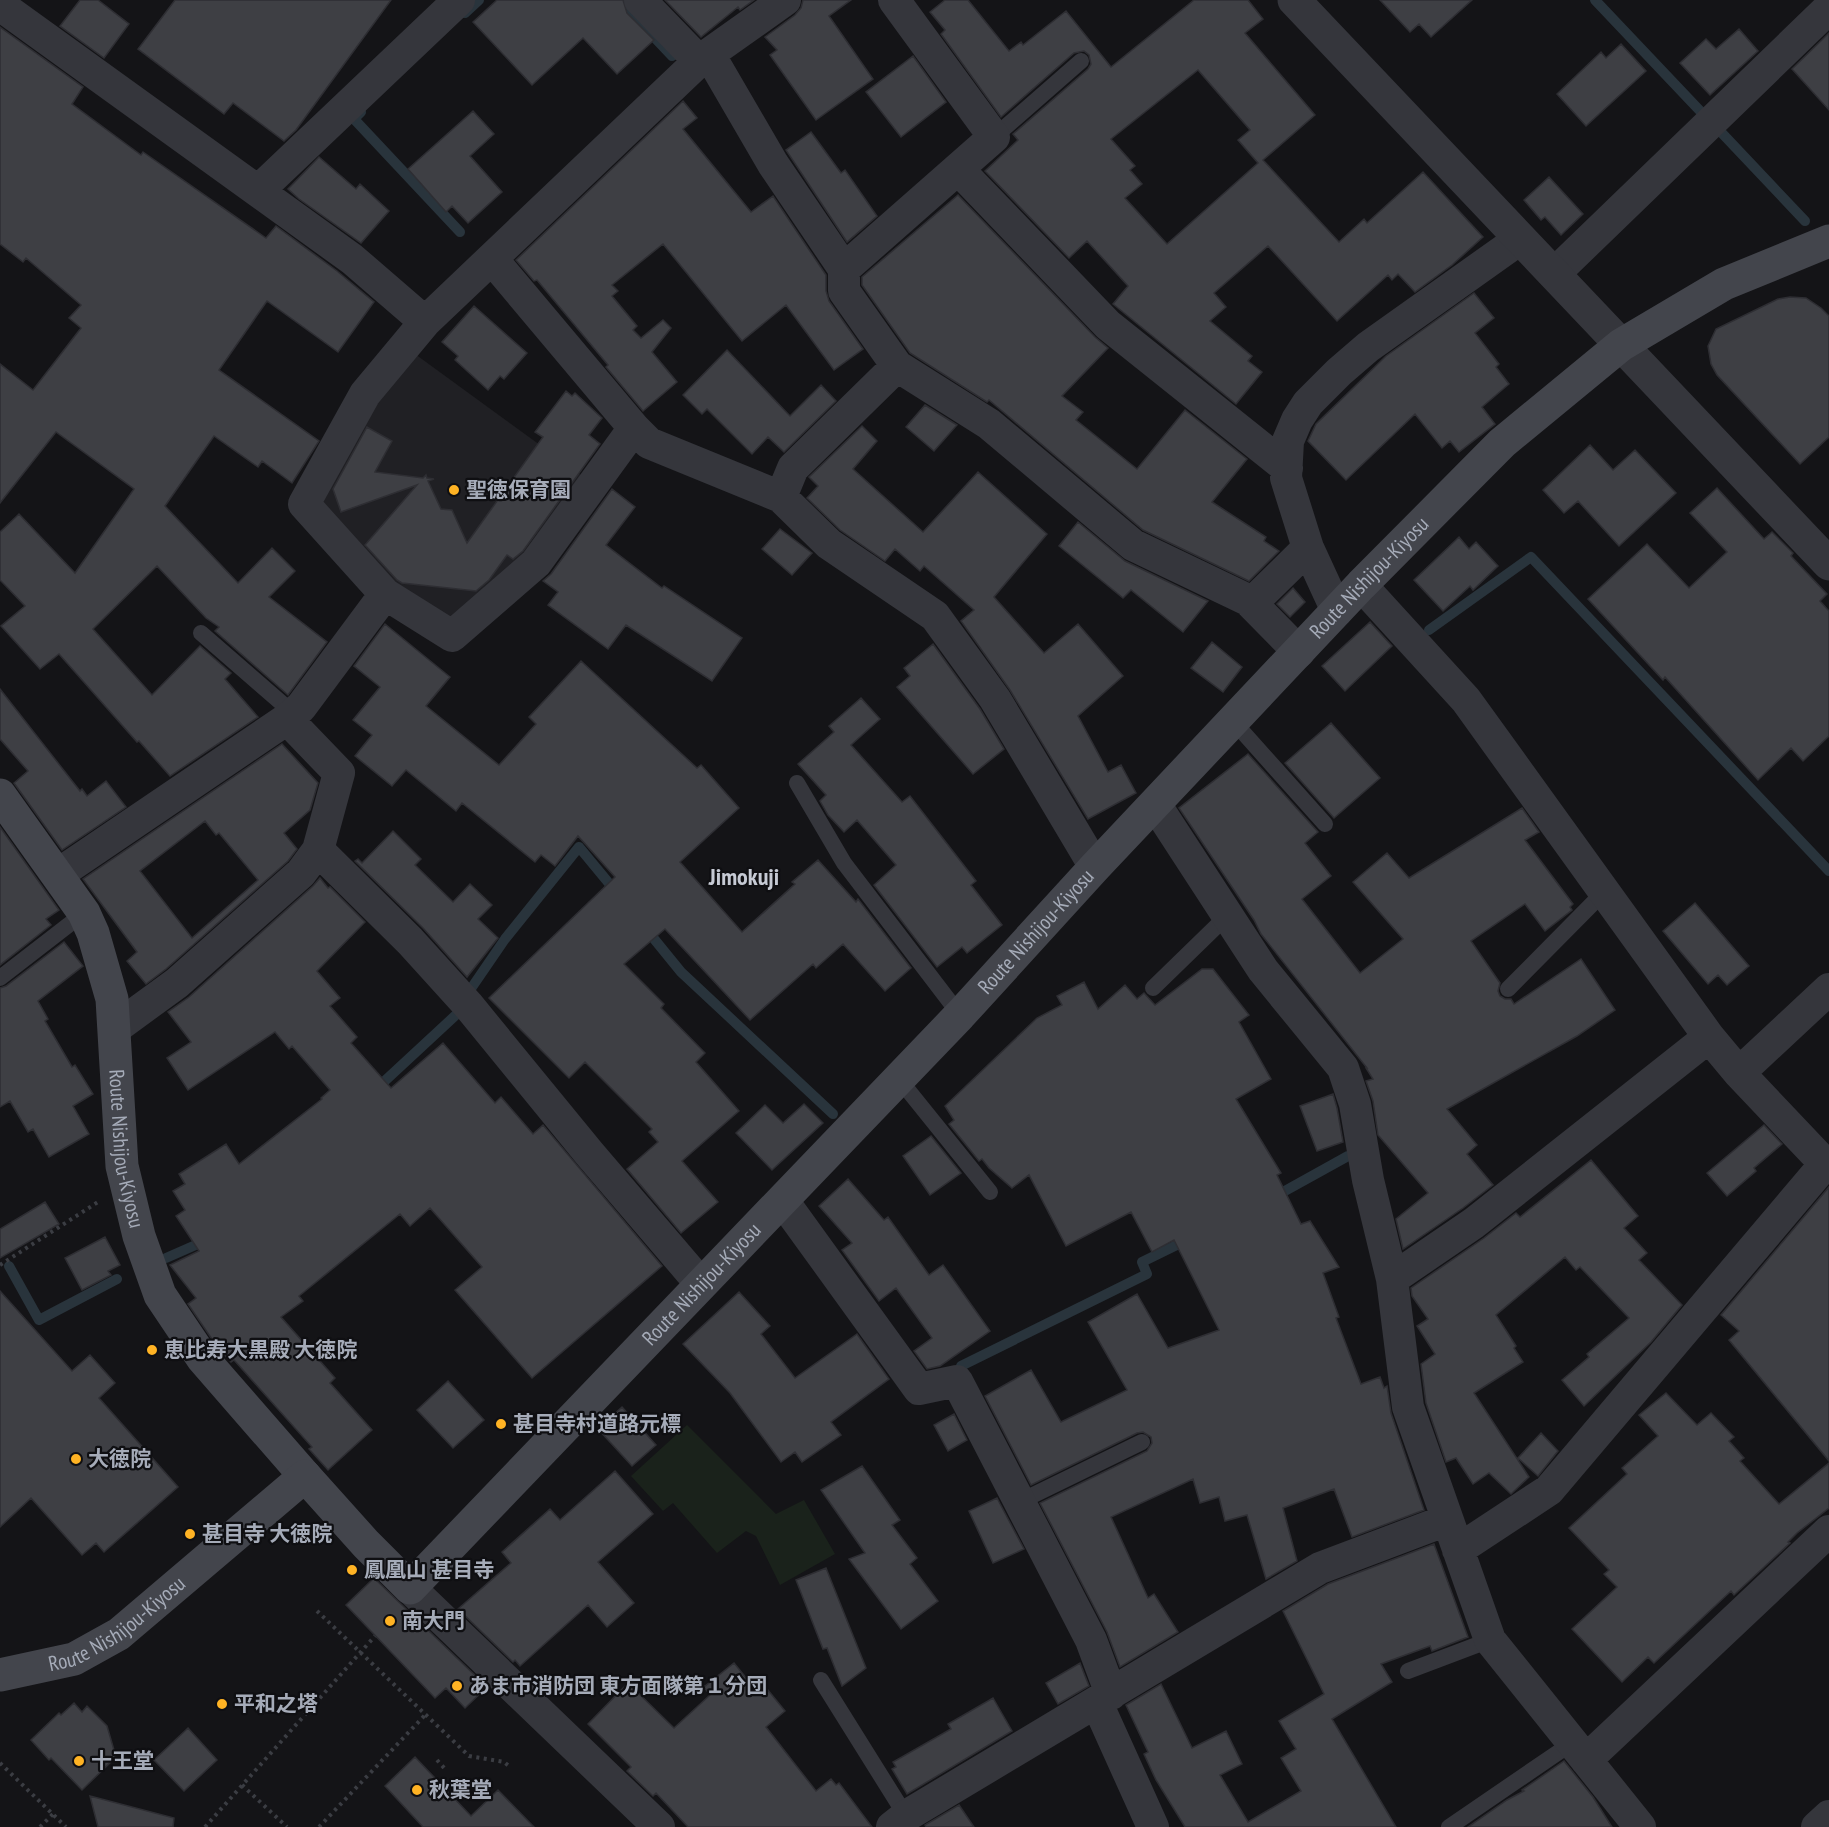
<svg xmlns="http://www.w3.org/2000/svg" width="1829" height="1827" font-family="'PT Sans Narrow','Noto Sans JP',sans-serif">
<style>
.built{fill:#202024}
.green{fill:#1a221b}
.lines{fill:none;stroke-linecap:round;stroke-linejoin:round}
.stream{stroke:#29343c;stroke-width:10}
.building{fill:#3e3f44;stroke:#2e2e33;stroke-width:1.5;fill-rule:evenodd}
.path{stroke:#3b3d43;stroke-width:4;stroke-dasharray:3 4.5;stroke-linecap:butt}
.service{stroke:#35363c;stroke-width:16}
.minor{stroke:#35363c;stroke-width:32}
.tertiary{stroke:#35363c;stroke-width:33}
.secondary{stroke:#43454c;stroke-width:33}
.poi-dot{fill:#ffb324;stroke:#0f0f12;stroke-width:2}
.labels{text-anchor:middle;stroke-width:4.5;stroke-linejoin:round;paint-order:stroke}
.poi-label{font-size:21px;font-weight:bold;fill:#a5abb8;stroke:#0f0f12;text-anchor:start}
.street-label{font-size:21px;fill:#a5abb8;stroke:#0f0f12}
.quarter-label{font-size:24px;font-weight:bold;fill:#c6cad4;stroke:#0f0f12}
</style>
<rect width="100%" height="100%" fill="#141417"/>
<path class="built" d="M 415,354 L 588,480 L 530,558 L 448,620 L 388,580 L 322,509 L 322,499 L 375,403 Z"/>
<path class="green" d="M 687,1425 L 776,1514 L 804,1500 L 835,1554 L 780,1585 L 756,1536 L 746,1531 L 717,1553 L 673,1503 L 663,1511 L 631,1476 Z"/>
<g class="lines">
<path class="stream" d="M 619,0 L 672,56
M 1595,0 L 1703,114
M 465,13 L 479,0
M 361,112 L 354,119 L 460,232
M 1719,130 L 1805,221
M 1429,630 L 1531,557 L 1829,871
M 646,929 L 681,972 L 833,1114
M 468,993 L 505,939 L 579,847 L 617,893
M 375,1090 L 458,1013
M 1272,1198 L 1348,1156
M 166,1258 L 207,1240
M 9,1266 L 39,1320 L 117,1279
M 961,1366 L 1147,1274 L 1142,1262 L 1189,1239"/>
</g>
<path class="building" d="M 80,0 L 98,0 L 129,24 L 104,58 L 60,26 Z
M 175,0 L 391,0 L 296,130 L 284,141 L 233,103 L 224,114 L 138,49 Z
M 497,0 L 623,0 L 627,13 L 654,40 L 617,74 L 583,38 L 532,85 L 473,22 Z
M 665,0 L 754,0 L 740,10 L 738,7 L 701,37 Z
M 803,0 L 851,0 L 829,16 L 873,79 L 816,120 L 770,55 L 777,50 L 765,37 L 795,15 L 801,8 Z
M 945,0 L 968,0 L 1009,51 L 1021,42 L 1023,45 L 1066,11 L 1111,67 L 1194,0 L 1248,0 L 1263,19 L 1245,33 L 1315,115 L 1263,160 L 1339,242 L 1364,219 L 1367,223 L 1423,172 L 1483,237 L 1452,265 L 1415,292 L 1398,274 L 1392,280 L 1388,275 L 1337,321 L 1268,246 L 1214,293 L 1226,307 L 1210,321 L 1252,356 L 1248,361 L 1262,372 L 1236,404 L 1113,304 L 1128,286 L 1087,241 L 1069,258 L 985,171 L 1018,140 L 1013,134 L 1088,69 L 1091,64 L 1089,55 L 1084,51 L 1074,53 L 1001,117 L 941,34 L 945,30 L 930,12 ZM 1198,70 L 1250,130 L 1238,140 L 1258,163 L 1167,244 L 1125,198 L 1142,184 L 1130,170 L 1135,166 L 1111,139 Z
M 1380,0 L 1472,0 L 1431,37 L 1419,24 L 1410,32 Z
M 0,27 L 83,87 L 72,104 L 141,155 L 143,152 L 266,238 L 276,226 L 337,271 L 374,302 L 338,352 L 267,301 L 219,370 L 319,441 L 292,483 L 262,461 L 258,467 L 214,436 L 165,506 L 238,583 L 272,548 L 295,571 L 269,597 L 327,642 L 288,695 L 215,631 L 219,627 L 206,618 L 157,566 L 93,629 L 152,695 L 200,646 L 231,673 L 225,679 L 258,717 L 170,776 L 139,741 L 137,742 L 59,654 L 40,669 L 1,626 L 25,606 L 0,580 L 0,532 L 19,514 L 75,573 L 134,489 L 56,432 L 0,503 L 0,364 L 33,390 L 81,328 L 69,318 L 81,305 L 26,258 L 23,262 L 0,244 Z
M 1739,29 L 1758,51 L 1710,95 L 1680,63 L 1706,39 L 1716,49 Z
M 1829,33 L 1829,110 L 1792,69 Z
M 1621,44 L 1646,71 L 1586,126 L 1557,94 L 1601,52 L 1606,58 Z
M 913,56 L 946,102 L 901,137 L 866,92 Z
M 683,101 L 697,118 L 683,129 L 751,212 L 773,196 L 826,275 L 826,291 L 829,301 L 863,349 L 834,370 L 786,305 L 742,341 L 663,244 L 612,285 L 618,291 L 612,296 L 637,326 L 633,330 L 641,338 L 663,320 L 671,328 L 652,352 L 677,382 L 643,411 L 606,367 L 608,365 L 537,280 L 534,281 L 516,260 Z
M 473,111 L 494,134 L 470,156 L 502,192 L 468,223 L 452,206 L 446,212 L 408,169 Z
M 811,132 L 841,173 L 845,170 L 877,216 L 847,242 L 786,150 Z
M 319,157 L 356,189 L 360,184 L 389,211 L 361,243 L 299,199 L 288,189 Z
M 1549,177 L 1583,214 L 1561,235 L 1545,217 L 1541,220 L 1524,200 Z
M 958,195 L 1095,337 L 1108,348 L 1062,396 L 1083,412 L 1076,420 L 1137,469 L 1185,410 L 1247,459 L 1212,502 L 1266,537 L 1264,541 L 1279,551 L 1249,581 L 1143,530 L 989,400 L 987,402 L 910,353 L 862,285 L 862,277 Z
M 1474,293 L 1494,318 L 1475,333 L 1499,364 L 1496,367 L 1509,384 L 1482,407 L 1495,424 L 1459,452 L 1450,441 L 1442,448 L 1415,414 L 1346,480 L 1308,441 L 1316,424 L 1386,356 Z
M 1790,297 L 1806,298 L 1821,308 L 1829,316 L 1829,437 L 1800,464 L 1717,375 L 1711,364 L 1708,346 L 1716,329 L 1778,299 Z
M 474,306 L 527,353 L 504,379 L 500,376 L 488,390 L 455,360 L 458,356 L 442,342 Z
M 727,350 L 790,416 L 821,385 L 836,401 L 784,452 L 768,437 L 752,454 L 707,409 L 702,414 L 683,395 Z
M 566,391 L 572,396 L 575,393 L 602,418 L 589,435 L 600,444 L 523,551 L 513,559 L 507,555 L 489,580 L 476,591 L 402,583 L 397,580 L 365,545 L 417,485 L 341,512 L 333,489 L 367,427 L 392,441 L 375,472 L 423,478 L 426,475 L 427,478 L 434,479 L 428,481 L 441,509 L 452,510 L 467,543 L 543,437 L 535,432 Z
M 925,405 L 957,425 L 934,451 L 906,427 Z
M 862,426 L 877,441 L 853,469 L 923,532 L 978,472 L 1047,534 L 994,597 L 1044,653 L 1078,624 L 1123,676 L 1078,716 L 1108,772 L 1121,765 L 1136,793 L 1088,819 L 1010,690 L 961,621 L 974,610 L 924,566 L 920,571 L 895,549 L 885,561 L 840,530 L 807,498 L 818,486 L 809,477 Z
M 1590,445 L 1613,470 L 1635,450 L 1676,493 L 1619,546 L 1578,501 L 1564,513 L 1543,490 Z
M 1717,488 L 1764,539 L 1772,532 L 1793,553 L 1791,556 L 1827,594 L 1820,601 L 1829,611 L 1829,736 L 1803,761 L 1791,748 L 1758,780 L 1665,677 L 1663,680 L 1588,599 L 1647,544 L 1689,588 L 1727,552 L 1690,513 Z
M 612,489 L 635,507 L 606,545 L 662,588 L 664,586 L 742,638 L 712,681 L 626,625 L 608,649 L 548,605 L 558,592 L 543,581 L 551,574 Z
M 1078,522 L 1125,561 L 1208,601 L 1183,632 L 1131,590 L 1123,598 L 1059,546 Z
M 780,529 L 812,553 L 792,575 L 762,549 Z
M 1459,537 L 1469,549 L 1476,542 L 1498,566 L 1473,590 L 1470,586 L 1443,611 L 1414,580 Z
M 1293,588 L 1305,602 L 1290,617 L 1277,604 Z
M 1370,622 L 1392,646 L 1345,691 L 1322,666 Z
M 385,624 L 450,677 L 426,706 L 499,765 L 536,724 L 529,717 L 581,661 L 697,768 L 701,765 L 739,808 L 680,862 L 742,932 L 795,884 L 792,882 L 818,860 L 856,902 L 858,899 L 911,968 L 885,991 L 843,944 L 816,968 L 813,964 L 750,1020 L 665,929 L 624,964 L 664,1004 L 661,1008 L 705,1053 L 696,1062 L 739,1111 L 682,1161 L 718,1202 L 681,1233 L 627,1169 L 658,1142 L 649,1132 L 652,1129 L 585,1062 L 569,1078 L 489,998 L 615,877 L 578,836 L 555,866 L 541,855 L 535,862 L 462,803 L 456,811 L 406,770 L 392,786 L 355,756 L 372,735 L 353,720 L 380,687 L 354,666 Z
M 1212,642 L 1242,667 L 1223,692 L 1191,668 Z
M 933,644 L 980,709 L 1004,749 L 973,774 L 897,687 L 910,676 L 904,668 Z
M 0,689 L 80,791 L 82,789 L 87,796 L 106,781 L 126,807 L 62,850 L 14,783 L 28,771 L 0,739 Z
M 861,698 L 880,719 L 851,745 L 902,802 L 910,796 L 976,881 L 971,885 L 1002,925 L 967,953 L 962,947 L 937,967 L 874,885 L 896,865 L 857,820 L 844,832 L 828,815 L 820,801 L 826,795 L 798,764 L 834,732 L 829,726 Z
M 1331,723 L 1380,778 L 1334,818 L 1285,763 Z
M 282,744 L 318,783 L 310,810 L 284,833 L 297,849 L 288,861 L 166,969 L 146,984 L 127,961 L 137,952 L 83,879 ZM 205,821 L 216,835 L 219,833 L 258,880 L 192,938 L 140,871 Z
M 1248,754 L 1318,832 L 1305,843 L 1331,876 L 1302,899 L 1360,973 L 1403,939 L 1353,882 L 1387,853 L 1409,878 L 1522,808 L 1539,832 L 1525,840 L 1573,904 L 1570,907 L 1572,910 L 1545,931 L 1525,904 L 1471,941 L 1500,983 L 1498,991 L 1500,996 L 1505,999 L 1511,999 L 1514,1004 L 1581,959 L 1615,1010 L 1577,1036 L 1447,1109 L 1477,1145 L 1467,1154 L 1493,1185 L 1463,1208 L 1403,1249 L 1396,1219 L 1428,1193 L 1378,1135 L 1373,1101 L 1366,1081 L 1373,1079 L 1366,1068 L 1367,1068 L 1261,934 L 1254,920 L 1179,808 Z
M 0,827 L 59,910 L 46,919 L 51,925 L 0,965 Z
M 393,831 L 421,859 L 415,865 L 453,902 L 470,884 L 492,905 L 478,919 L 498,938 L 467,977 L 423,928 L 355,861 L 358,859 L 362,863 Z
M 320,878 L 328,888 L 330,887 L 365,922 L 317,971 L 340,998 L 330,1006 L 357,1037 L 351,1043 L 391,1088 L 443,1043 L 495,1103 L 501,1097 L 533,1134 L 543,1125 L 662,1266 L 532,1378 L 455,1290 L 482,1267 L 430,1208 L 410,1226 L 400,1214 L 299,1296 L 303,1301 L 281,1317 L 335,1378 L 330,1383 L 372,1430 L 328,1470 L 309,1449 L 312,1447 L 234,1360 L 231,1362 L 218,1348 L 188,1304 L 196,1298 L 170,1265 L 199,1251 L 176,1216 L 185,1210 L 173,1191 L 185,1184 L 179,1174 L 226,1144 L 239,1164 L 322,1099 L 321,1098 L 330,1090 L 292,1046 L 289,1049 L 275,1032 L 188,1090 L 167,1058 L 191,1042 L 168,1012 L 189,997 L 313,886 Z
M 1695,903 L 1749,966 L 1727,985 L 1718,975 L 1708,984 L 1663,931 Z
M 64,942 L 83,966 L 38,1001 L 48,1019 L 45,1021 L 72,1067 L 75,1065 L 93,1094 L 73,1106 L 89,1134 L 49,1157 L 33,1129 L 28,1132 L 10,1101 L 0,1107 L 0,988 L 6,986 Z
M 1202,969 L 1213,969 L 1249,1015 L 1239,1022 L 1271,1079 L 1236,1099 L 1281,1173 L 1277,1175 L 1301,1224 L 1310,1221 L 1339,1267 L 1323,1273 L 1339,1317 L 1336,1318 L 1361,1384 L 1380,1377 L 1384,1388 L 1387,1386 L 1391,1413 L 1424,1510 L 1352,1537 L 1334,1489 L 1283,1508 L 1297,1561 L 1266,1579 L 1247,1515 L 1225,1521 L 1219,1497 L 1200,1503 L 1193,1479 L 1111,1517 L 1148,1598 L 1154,1594 L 1178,1632 L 1120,1667 L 1107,1632 L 1040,1503 L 1147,1451 L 1152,1443 L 1151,1437 L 1143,1432 L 1137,1433 L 1031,1485 L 985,1396 L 1031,1370 L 1061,1422 L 1127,1390 L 1088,1322 L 1137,1294 L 1168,1348 L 1219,1330 L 1174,1240 L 1152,1252 L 1131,1212 L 1066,1246 L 1029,1175 L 1012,1188 L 989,1168 L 982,1159 L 979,1161 L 949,1124 L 954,1120 L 945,1106 L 1037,1018 L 1062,1005 L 1057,996 L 1084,982 L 1098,1009 L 1125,985 L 1137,999 L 1144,993 L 1155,1005 Z
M 1333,1094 L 1337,1108 L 1343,1142 L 1317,1151 L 1300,1106 Z
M 804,1104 L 823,1123 L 772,1170 L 736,1133 L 765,1105 L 783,1123 Z
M 1764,1125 L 1782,1144 L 1754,1168 L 1756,1171 L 1727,1196 L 1707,1173 Z
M 931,1136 L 961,1173 L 930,1195 L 903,1156 Z
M 1591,1160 L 1638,1216 L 1624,1228 L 1647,1253 L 1639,1260 L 1682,1305 L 1651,1342 L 1584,1406 L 1562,1380 L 1589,1357 L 1587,1354 L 1629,1318 L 1580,1267 L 1576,1270 L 1565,1257 L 1496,1315 L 1516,1346 L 1514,1348 L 1523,1362 L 1474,1393 L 1529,1477 L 1511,1494 L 1489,1473 L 1473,1484 L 1456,1458 L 1446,1462 L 1426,1403 L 1421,1364 L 1435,1354 L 1417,1326 L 1428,1319 L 1412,1296 L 1411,1288 L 1484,1238 L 1516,1213 L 1520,1217 Z
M 848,1179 L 884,1220 L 888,1217 L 929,1275 L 943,1265 L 990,1331 L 940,1366 L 927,1369 L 914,1351 L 932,1338 L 896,1288 L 879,1301 L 842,1250 L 852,1243 L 819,1206 Z
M 1829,1187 L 1829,1461 L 1729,1340 L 1739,1331 L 1721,1315 Z
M 45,1202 L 59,1224 L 0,1258 L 0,1229 Z
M 105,1237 L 120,1265 L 108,1271 L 111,1275 L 82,1290 L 65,1258 Z
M 0,1291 L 72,1371 L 90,1355 L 115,1383 L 99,1398 L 178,1487 L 104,1552 L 96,1543 L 82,1555 L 31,1498 L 0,1527 Z
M 739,1292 L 770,1326 L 761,1334 L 795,1378 L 857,1334 L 889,1379 L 831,1422 L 841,1435 L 802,1462 L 795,1452 L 781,1462 L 730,1393 L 683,1344 Z
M 448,1381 L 484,1420 L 453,1448 L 417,1410 Z
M 1666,1393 L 1697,1425 L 1711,1413 L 1734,1437 L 1729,1441 L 1744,1458 L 1740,1461 L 1779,1504 L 1829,1463 L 1829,1508 L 1797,1533 L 1788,1542 L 1790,1543 L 1734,1595 L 1731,1591 L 1654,1663 L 1648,1657 L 1622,1682 L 1572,1629 L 1617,1587 L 1604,1574 L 1609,1570 L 1569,1528 L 1627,1474 L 1622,1468 L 1658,1436 L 1639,1415 Z
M 622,1407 L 656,1445 L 632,1466 L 598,1429 Z
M 954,1414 L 967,1440 L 948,1451 L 934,1425 Z
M 1541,1433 L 1558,1451 L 1538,1476 L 1518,1458 Z
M 862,1466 L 900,1520 L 892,1525 L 917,1558 L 910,1564 L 938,1601 L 901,1629 L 849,1559 L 865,1553 L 821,1490 Z
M 615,1471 L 653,1514 L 598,1562 L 634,1603 L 607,1627 L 588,1605 L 520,1666 L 515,1660 L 513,1662 L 458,1609 L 511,1563 L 502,1552 L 550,1509 L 560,1520 Z
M 997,1498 L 1024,1549 L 993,1563 L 969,1511 Z
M 1434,1544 L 1468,1637 L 1432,1651 L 1430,1646 L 1381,1664 L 1392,1682 L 1332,1719 L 1396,1827 L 1185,1827 L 1156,1780 L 1144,1754 L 1148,1752 L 1126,1705 L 1161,1684 L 1192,1748 L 1226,1731 L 1242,1764 L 1220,1775 L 1248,1822 L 1301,1791 L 1281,1758 L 1296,1749 L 1279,1721 L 1324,1694 L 1283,1611 L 1328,1584 Z
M 826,1568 L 866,1668 L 842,1686 L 827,1648 L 823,1649 L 796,1580 Z
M 374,1578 L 487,1687 L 465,1708 L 446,1688 L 435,1698 L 346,1605 Z
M 734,1663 L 756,1690 L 763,1684 L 785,1711 L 766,1727 L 816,1791 L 831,1779 L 836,1785 L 839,1783 L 872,1827 L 688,1827 L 656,1793 L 653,1796 L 627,1771 L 631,1767 L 588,1724 L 628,1683 L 674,1728 L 710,1695 L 704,1687 Z
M 1080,1663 L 1089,1686 L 1058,1704 L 1046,1683 Z
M 993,1698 L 1012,1731 L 907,1794 L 892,1769 L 896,1767 L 893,1762 L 951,1729 L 948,1724 Z
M 74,1703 L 82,1712 L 87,1706 L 107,1726 L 116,1757 L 82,1790 L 51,1758 L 49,1760 L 31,1740 L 59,1713 L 61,1715 Z
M 188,1728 L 217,1760 L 184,1791 L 154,1760 Z
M 415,1757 L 471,1816 L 498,1790 L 534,1827 L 423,1827 L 385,1786 Z
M 1564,1761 L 1593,1797 L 1612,1827 L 1468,1827 L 1507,1800 L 1524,1791 L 1522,1790 Z
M 90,1796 L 174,1818 L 173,1827 L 98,1827 Z
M 959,1805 L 974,1827 L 926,1827 L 925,1825 Z"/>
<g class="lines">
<path class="path" d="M 0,1265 L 98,1202
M 317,1611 L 469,1756 L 504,1762 L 509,1766
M 437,1760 L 446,1770
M 0,1763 L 66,1827
M 242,1785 L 287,1827
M 40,1827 L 53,1814
M 205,1827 L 375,1636
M 319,1827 L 426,1714"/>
<path class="service" d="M 994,137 L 1081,61
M 201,633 L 293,713
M 1233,721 L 1325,824
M 797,783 L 844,863 L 960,1015
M 0,978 L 84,913
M 1153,988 L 1227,916
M 1508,989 L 1605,891
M 899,1079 L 990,1192
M 1019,1502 L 1142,1442
M 1408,1671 L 1490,1640
M 821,1680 L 906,1816
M 1449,1827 L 1572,1743"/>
<path class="minor" d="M 640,0 L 699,61
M 0,5 L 352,259 L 425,322
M 709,54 L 773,164 L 844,269 L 844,291 L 897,366 L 989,424 L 1133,545 L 1248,600 L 1299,652
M 958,169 L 1108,325 L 1287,468
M 258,191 L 459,0
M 492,259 L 634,428 L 649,443 L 781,497 L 829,544 L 935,616 L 995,699 L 1095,867
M 844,269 L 994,137 L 894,0
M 1554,274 L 1829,8
M 781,497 L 793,468 L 897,366
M 1361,585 L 1466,700 L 1709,1037 L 1739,1073 L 1829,1168
M 385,594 L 452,636 L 536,563 L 634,428
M 1252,603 L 1308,548
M 1337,611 L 1308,548 L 1286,478 L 1288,441 L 1297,420 L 1308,403 L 1339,372 L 1368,347 L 1520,239
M 287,719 L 339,773 L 318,850 L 410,941 L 468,1005 L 589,1153 L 701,1284
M 1155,804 L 1263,970 L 1343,1068 L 1355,1104 L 1368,1180 L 1392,1279 L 1408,1407 L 1490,1640 L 1640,1827
M 57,875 L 287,719 L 301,707 L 385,594 L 304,504 L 365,394 L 425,322 L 699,61 L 785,0
M 114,1029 L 177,983 L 301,873 L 318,850
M 1739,1073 L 1829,989
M 783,1201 L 919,1389 L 957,1381 L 1091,1640 L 1111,1694
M 1392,1279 L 1474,1223 L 1709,1037
M 1458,1550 L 1549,1490 L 1825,1164
M 410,1588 L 659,1827
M 1097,1703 L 1153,1827
M 1586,1760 L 1829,1531
M 892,1827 L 906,1816 L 1320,1568 L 1447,1520
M 1817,1827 L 1829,1816"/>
<path class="tertiary" d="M 1294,0 L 1829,564"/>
<g class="secondary">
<path id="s1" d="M 0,795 L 84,913 L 93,933 L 112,999 L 122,1166 L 139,1236 L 160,1295 L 203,1359 L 305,1476"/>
<path id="s2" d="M 0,1675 L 74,1659 L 119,1634 L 305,1476 L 366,1544 L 410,1588 L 960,1015 L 1095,867 L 1361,585 L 1502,443 L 1621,345 L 1724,284 L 1829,241"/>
</g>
</g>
<g class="poi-dot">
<circle cx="454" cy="490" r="6"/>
<circle cx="152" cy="1350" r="6"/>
<circle cx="501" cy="1424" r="6"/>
<circle cx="76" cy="1459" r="6"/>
<circle cx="190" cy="1534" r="6"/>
<circle cx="352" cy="1570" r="6"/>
<circle cx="390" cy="1621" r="6"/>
<circle cx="457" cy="1686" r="6"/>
<circle cx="222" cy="1704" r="6"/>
<circle cx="79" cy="1761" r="6"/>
<circle cx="417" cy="1790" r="6"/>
</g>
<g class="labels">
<g class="poi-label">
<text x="466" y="497">聖徳保育園</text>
<text x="164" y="1357">恵比寿大黒殿 大徳院</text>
<text x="513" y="1431">甚目寺村道路元標</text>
<text x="88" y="1466">大徳院</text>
<text x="202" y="1541">甚目寺 大徳院</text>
<text x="364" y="1577">鳳凰山 甚目寺</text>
<text x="402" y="1628">南大門</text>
<text x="469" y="1693">あま市消防団 東方面隊第１分団</text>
<text x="234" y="1711">平和之塔</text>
<text x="91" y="1768">十王堂</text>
<text x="429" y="1797">秋葉堂</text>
</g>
<g class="street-label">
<text dy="7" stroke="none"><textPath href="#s2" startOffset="1918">Route Nishijou-Kiyosu</textPath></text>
<text dy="7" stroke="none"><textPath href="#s2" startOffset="1432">Route Nishijou-Kiyosu</textPath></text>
<text dy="7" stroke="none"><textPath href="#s1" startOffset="386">Route Nishijou-Kiyosu</textPath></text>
<text dy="7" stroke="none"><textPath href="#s2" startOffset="946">Route Nishijou-Kiyosu</textPath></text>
<text dy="7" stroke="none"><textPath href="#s2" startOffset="130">Route Nishijou-Kiyosu</textPath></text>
</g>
<g class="quarter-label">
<text x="744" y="885">Jimokuji</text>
</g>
</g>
</svg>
